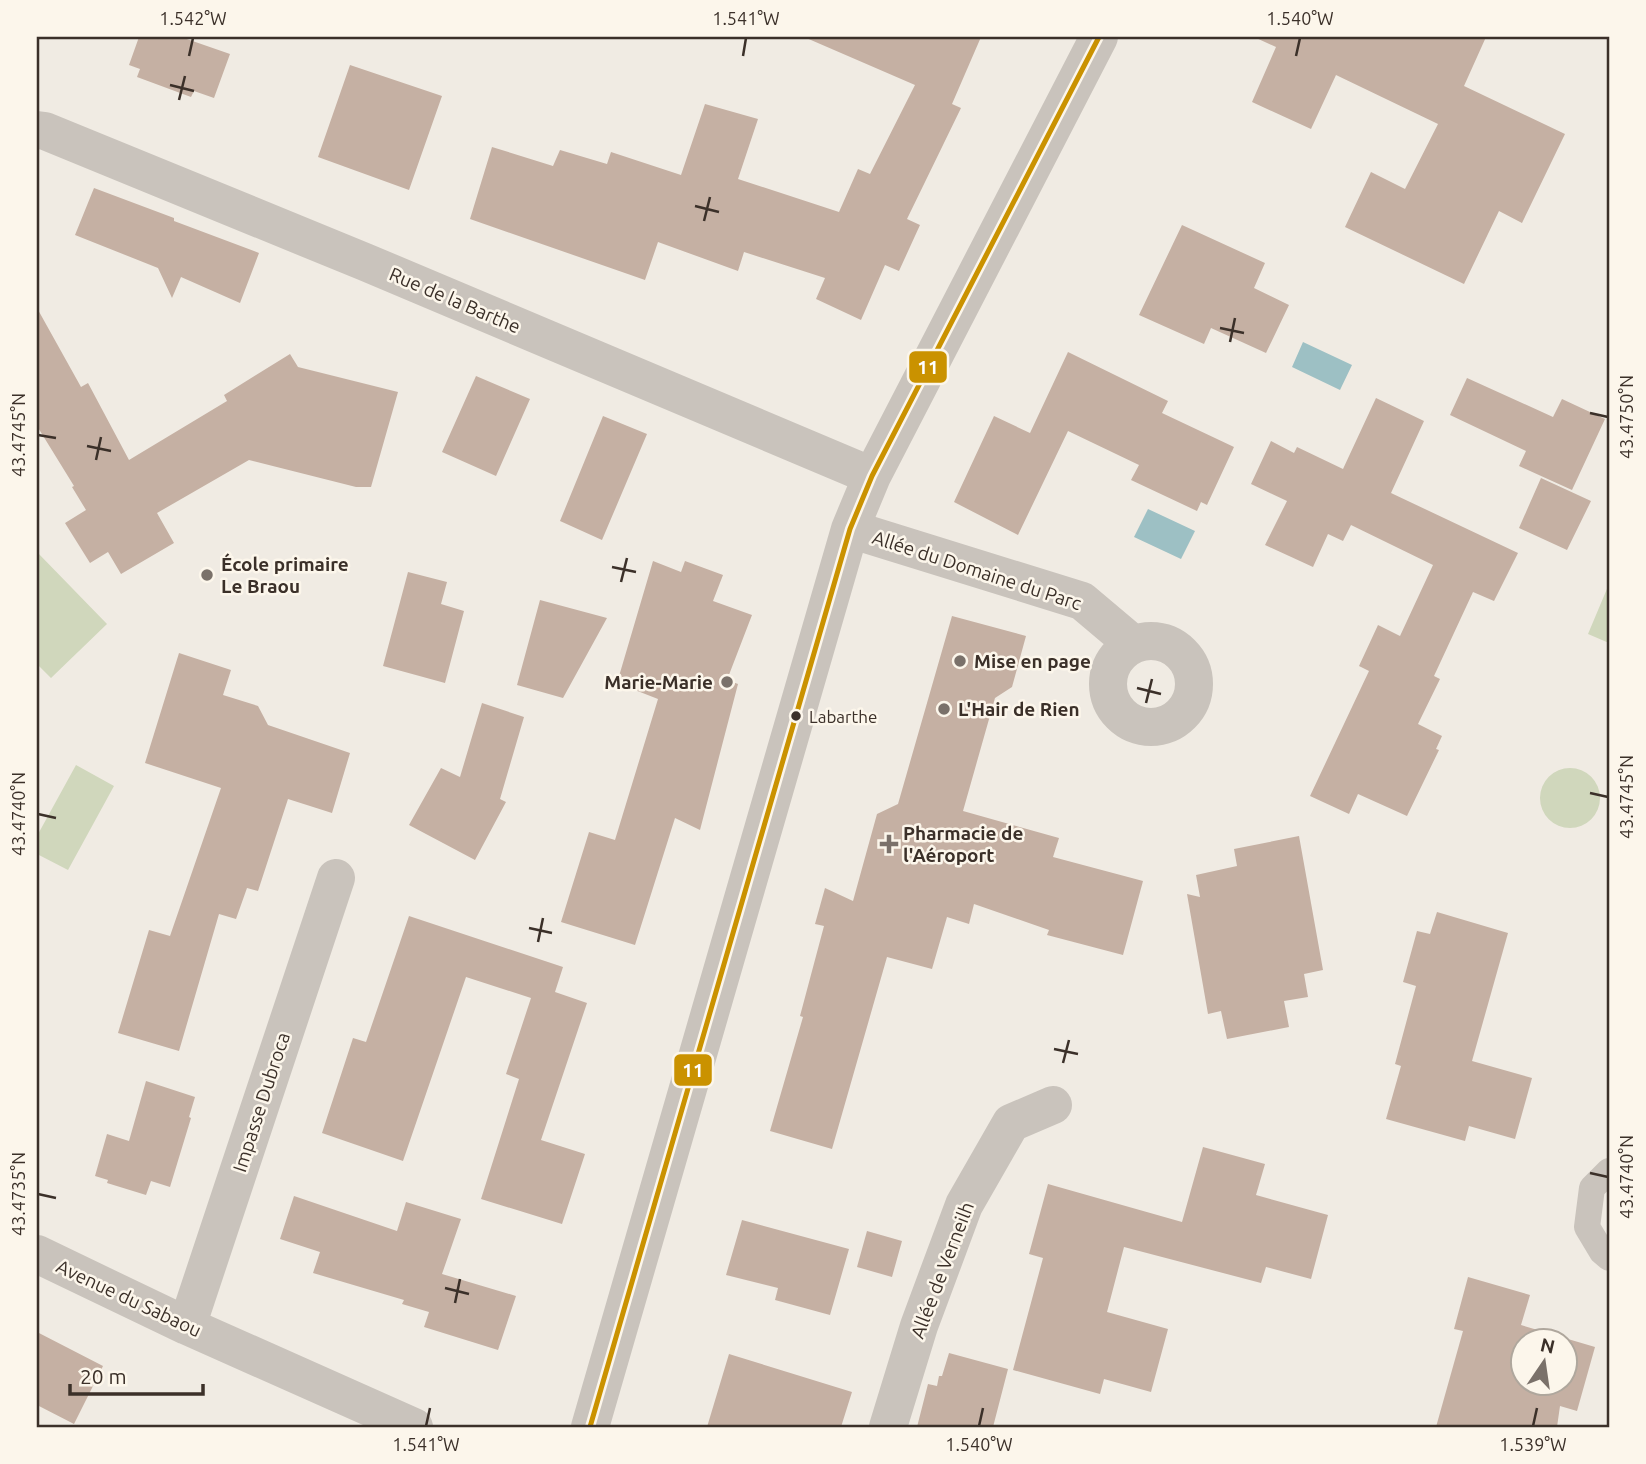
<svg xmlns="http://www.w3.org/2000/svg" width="1646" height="1464" font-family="Ubuntu,sans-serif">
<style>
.green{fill:#d0d7bc}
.water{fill:#9dc0c4}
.building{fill:#c5b0a3;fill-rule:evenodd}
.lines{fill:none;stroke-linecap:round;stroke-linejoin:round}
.service{stroke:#c9c3bc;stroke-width:26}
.minor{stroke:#c9c3bc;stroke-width:38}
.bus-1-casing{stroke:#fcf6eb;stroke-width:10}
.bus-1{stroke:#ca9200;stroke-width:5}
.ticks{fill:none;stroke:#3b3029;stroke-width:2.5}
.poi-dot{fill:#7a716a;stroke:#fcf6eb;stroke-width:2.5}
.bus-dot{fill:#3b3029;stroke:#fcf6eb;stroke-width:2.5}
.labels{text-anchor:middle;stroke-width:5;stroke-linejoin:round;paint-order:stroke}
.bus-label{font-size:17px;fill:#3b3029;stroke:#fcf6eb;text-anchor:start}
.street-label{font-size:19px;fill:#3b3029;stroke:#fcf6eb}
.poi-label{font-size:19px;font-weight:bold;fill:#3b3029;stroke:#fcf6eb;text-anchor:start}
.line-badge{stroke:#fcf6eb;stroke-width:2.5}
.badge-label{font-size:19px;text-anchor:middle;font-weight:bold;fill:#fff}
.neatline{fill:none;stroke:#3b3029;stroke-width:2.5}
.ticks-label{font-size:18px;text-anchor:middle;fill:#3b3029}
</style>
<rect width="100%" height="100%" fill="#f0ebe3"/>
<path class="green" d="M 37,552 L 107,624 L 51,678 L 37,664 Z
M 1609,584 L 1609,643 L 1588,634 Z
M 76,765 L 114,786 L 68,870 L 37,854 L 37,836 Z
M1540 798a30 30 0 1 1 60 0a30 30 0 1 1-60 0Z"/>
<path class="water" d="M 1303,342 L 1352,365 L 1340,390 L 1292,367 Z
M 1148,509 L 1195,531 L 1181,559 L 1134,537 Z"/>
<path class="building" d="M 139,37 L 181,37 L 230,54 L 214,98 L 194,91 L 191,97 L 137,77 L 140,69 L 129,65 Z
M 804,37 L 981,37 L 952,104 L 961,108 L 907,219 L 920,225 L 899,271 L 885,265 L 861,320 L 816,299 L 825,278 L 744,252 L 738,271 L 658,242 L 645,280 L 470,219 L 492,147 L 553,166 L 560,150 L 607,164 L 611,152 L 681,175 L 705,104 L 758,119 L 738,179 L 839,212 L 858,169 L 870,174 L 915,85 Z
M 1254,37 L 1486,37 L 1464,86 L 1565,134 L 1522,223 L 1499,211 L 1464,284 L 1345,227 L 1371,172 L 1405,189 L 1438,124 L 1336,75 L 1311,129 L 1252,102 L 1276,47 Z
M 350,65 L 442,96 L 409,190 L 318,157 Z
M 94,188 L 174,218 L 174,221 L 259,253 L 240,303 L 181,277 L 172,298 L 158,268 L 75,235 Z
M 1182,225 L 1265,263 L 1254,288 L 1289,305 L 1266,353 L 1211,328 L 1204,344 L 1139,315 Z
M 37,308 L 81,387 L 88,383 L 129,460 L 227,401 L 224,395 L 290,354 L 298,367 L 398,392 L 371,487 L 356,487 L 249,460 L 157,513 L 174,543 L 121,574 L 108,552 L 90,563 L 65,523 L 86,510 L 72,487 L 74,486 L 37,426 Z
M 1068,352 L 1168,401 L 1162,413 L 1234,447 L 1207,505 L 1201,502 L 1197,511 L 1131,480 L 1139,465 L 1068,431 L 1018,535 L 954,502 L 994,416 L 1030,433 Z
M 476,376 L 530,399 L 496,476 L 442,452 Z
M 1467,378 L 1553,417 L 1562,399 L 1605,419 L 1572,490 L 1519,466 L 1526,451 L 1450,415 Z
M 1376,398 L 1424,421 L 1391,493 L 1518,553 L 1494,601 L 1473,592 L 1434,676 L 1440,679 L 1418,724 L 1442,736 L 1436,749 L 1439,750 L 1407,816 L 1358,794 L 1349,814 L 1310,796 L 1369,671 L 1359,666 L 1378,625 L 1400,636 L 1433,565 L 1351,525 L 1343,541 L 1328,534 L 1313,567 L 1265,545 L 1287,501 L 1251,484 L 1271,441 L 1294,453 L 1297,447 L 1343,469 Z
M 603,416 L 647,434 L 602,540 L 560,521 Z
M 1541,478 L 1591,501 L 1567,550 L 1519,528 Z
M 653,561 L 681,572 L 685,561 L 723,575 L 713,601 L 752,615 L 727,680 L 738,684 L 700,830 L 675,818 L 635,945 L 561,922 L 589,832 L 615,840 L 658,699 L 617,683 Z
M 408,572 L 447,582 L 441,604 L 464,611 L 445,683 L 383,666 Z
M 540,600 L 607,618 L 563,698 L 517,685 Z
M 952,616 L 1026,636 L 1012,687 L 995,698 L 963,811 L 1059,838 L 1053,857 L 1143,881 L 1123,955 L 1047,935 L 1049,930 L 974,904 L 969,924 L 947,917 L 932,969 L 887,957 L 832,1149 L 770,1131 L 803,1017 L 800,1016 L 824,926 L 815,924 L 825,888 L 853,901 L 877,814 L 898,804 Z
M 179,653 L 231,670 L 223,695 L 258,706 L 268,725 L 350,753 L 332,813 L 288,799 L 258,891 L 247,888 L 236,919 L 219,914 L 179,1051 L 118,1033 L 149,930 L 170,936 L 221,788 L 145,763 Z
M 482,703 L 524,717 L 500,799 L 506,802 L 475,860 L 409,825 L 441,768 L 460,777 Z
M 1299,836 L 1323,970 L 1304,974 L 1308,997 L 1284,1001 L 1289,1027 L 1227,1039 L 1221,1011 L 1208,1014 L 1187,894 L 1200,897 L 1196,875 L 1237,866 L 1234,849 Z
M 1437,912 L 1508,933 L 1472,1061 L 1532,1078 L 1515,1139 L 1469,1126 L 1465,1141 L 1386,1119 L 1401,1066 L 1395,1064 L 1416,986 L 1403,982 L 1417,931 L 1430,934 Z
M 409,916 L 563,967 L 555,992 L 587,1003 L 541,1140 L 585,1154 L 562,1224 L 481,1199 L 519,1079 L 506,1074 L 531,998 L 466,977 L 403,1161 L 322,1133 L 353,1038 L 366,1042 Z
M 146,1081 L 195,1097 L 189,1117 L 191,1118 L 170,1187 L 151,1181 L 146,1195 L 107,1183 L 108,1180 L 95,1176 L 107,1134 L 129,1141 Z
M 1203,1147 L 1265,1164 L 1256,1195 L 1328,1215 L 1311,1279 L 1266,1267 L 1261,1283 L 1124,1247 L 1107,1312 L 1168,1329 L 1151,1392 L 1104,1379 L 1100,1394 L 1013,1370 L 1043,1258 L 1029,1254 L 1048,1184 L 1182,1222 Z
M 294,1196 L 397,1231 L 406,1202 L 461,1219 L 442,1274 L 516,1296 L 498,1350 L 424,1327 L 429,1312 L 402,1304 L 404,1300 L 313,1273 L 320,1252 L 280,1239 Z
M 742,1220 L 849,1249 L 830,1315 L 775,1300 L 778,1288 L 726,1275 Z
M 867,1231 L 902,1241 L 892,1277 L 857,1267 Z
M 1468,1277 L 1530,1295 L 1521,1325 L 1595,1347 L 1577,1411 L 1560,1406 L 1557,1427 L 1436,1427 L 1463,1331 L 1454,1329 ZM 1523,1341 L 1565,1341 L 1565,1383 L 1523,1383 Z
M 37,1332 L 103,1366 L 74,1424 L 37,1405 Z
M 949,1353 L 1008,1369 L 993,1427 L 917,1427 L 928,1384 L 937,1386 L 939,1376 L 942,1376 Z
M 729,1354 L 852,1392 L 841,1427 L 707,1427 Z"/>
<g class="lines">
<path class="service" d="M 1609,1171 L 1592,1188 L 1587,1227 L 1602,1252 L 1609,1258"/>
<path class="minor" d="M 37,130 L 45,131 L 365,262 L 872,476
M 850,529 L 1082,601 L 1133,644
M1108 684a43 43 0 1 1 86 0a43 43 0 1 1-86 0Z
M 37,1254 L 187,1326 L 414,1427
M 187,1326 L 336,878
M 590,1427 L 850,529 L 872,476 L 1099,37
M 888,1427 L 919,1326 L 964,1205 L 1011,1123 L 1053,1105"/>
<g class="bus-1-casing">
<path id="bus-1" d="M 590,1427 L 850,529 L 872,476 L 1099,37"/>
</g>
<use href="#bus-1" class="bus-1"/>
</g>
<path class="ticks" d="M 189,56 L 193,38M 743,56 L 746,38M 1296,56 L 1300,38M 170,85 L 194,91M 179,100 L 185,76M 695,206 L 719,212M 704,221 L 710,197M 1220,328 L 1244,333M 1230,342 L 1235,318M 1590,413 L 1608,417M 38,435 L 56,438M 87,446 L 111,451M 96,460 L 101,437M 612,567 L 636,572M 621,582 L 627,558M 1137,688 L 1161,694M 1146,703 L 1152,679M 1590,793 L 1608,797M 38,814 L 56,818M 529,928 L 552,933M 538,942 L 543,918M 1054,1049 L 1078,1054M 1063,1063 L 1069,1040M 1590,1173 L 1608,1177M 38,1194 L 56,1198M 445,1288 L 469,1294M 455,1303 L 460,1279M 426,1426 L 430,1408M 979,1426 L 983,1408M 1533,1426 L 1537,1408"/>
<g class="poi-dot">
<circle cx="207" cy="575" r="7"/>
<circle cx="960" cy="661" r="7"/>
<circle cx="727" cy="682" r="7"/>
<circle cx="944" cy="709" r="7"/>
<path d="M885.5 833.5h7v7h7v7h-7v7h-7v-7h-7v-7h7z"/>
</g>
<circle class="bus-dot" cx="796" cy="716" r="6"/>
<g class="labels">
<g class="bus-label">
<text x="809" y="723">Labarthe</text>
</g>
<g class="street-label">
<text transform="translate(455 300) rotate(23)" y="7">Rue de la Barthe</text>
<text transform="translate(977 570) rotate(18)" y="7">Allée du Domaine du Parc</text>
<text transform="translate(261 1102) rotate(-72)" y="7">Impasse Dubroca</text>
<text transform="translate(942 1270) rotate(-69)" y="7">Allée de Verneilh</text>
<text transform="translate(129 1298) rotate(25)" y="7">Avenue du Sabaou</text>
</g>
<g class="poi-label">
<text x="221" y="571">École primaire<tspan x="221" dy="22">Le Braou</tspan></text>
<text x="974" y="668">Mise en page</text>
<text x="713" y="689" text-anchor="end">Marie-Marie</text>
<text x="958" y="716">L'Hair de Rien</text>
<text x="903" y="840">Pharmacie de<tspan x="903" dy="22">l'Aéroport</tspan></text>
</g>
</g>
<g class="line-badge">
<rect x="908" y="350" width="40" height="34" rx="7" fill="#ca9200"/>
<rect x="673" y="1053" width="40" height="34" rx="7" fill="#ca9200"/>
</g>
<g class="badge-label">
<text x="928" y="374">11</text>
<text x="693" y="1077">11</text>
</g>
<rect width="1646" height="1464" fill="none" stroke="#fcf6eb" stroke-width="77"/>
<g transform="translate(1544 1362) rotate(13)"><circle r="33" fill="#fcf6eb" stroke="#afa79d" stroke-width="2"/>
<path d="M0-5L12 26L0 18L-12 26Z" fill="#7a716a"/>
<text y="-10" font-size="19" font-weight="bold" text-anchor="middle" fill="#3b3029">N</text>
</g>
<path d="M70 1384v10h133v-10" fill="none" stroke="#3b3029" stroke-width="3.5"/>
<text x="80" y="1384" font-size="21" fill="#3b3029" stroke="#fcf6eb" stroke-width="5" paint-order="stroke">20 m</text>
<rect x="38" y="38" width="1570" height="1388" class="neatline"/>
<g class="ticks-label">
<text x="193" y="25">1.542°W</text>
<text x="746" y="25">1.541°W</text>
<text x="1300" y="25">1.540°W</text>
<text transform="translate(1627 417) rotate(-90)" y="6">43.4750°N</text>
<text transform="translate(19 435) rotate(-90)" y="6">43.4745°N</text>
<text transform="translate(1627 797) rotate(-90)" y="6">43.4745°N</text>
<text transform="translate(19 814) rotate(-90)" y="6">43.4740°N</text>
<text transform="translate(1627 1177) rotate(-90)" y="6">43.4740°N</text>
<text transform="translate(19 1194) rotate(-90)" y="6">43.4735°N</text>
<text x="426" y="1451">1.541°W</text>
<text x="979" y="1451">1.540°W</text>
<text x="1533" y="1451">1.539°W</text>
</g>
</svg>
